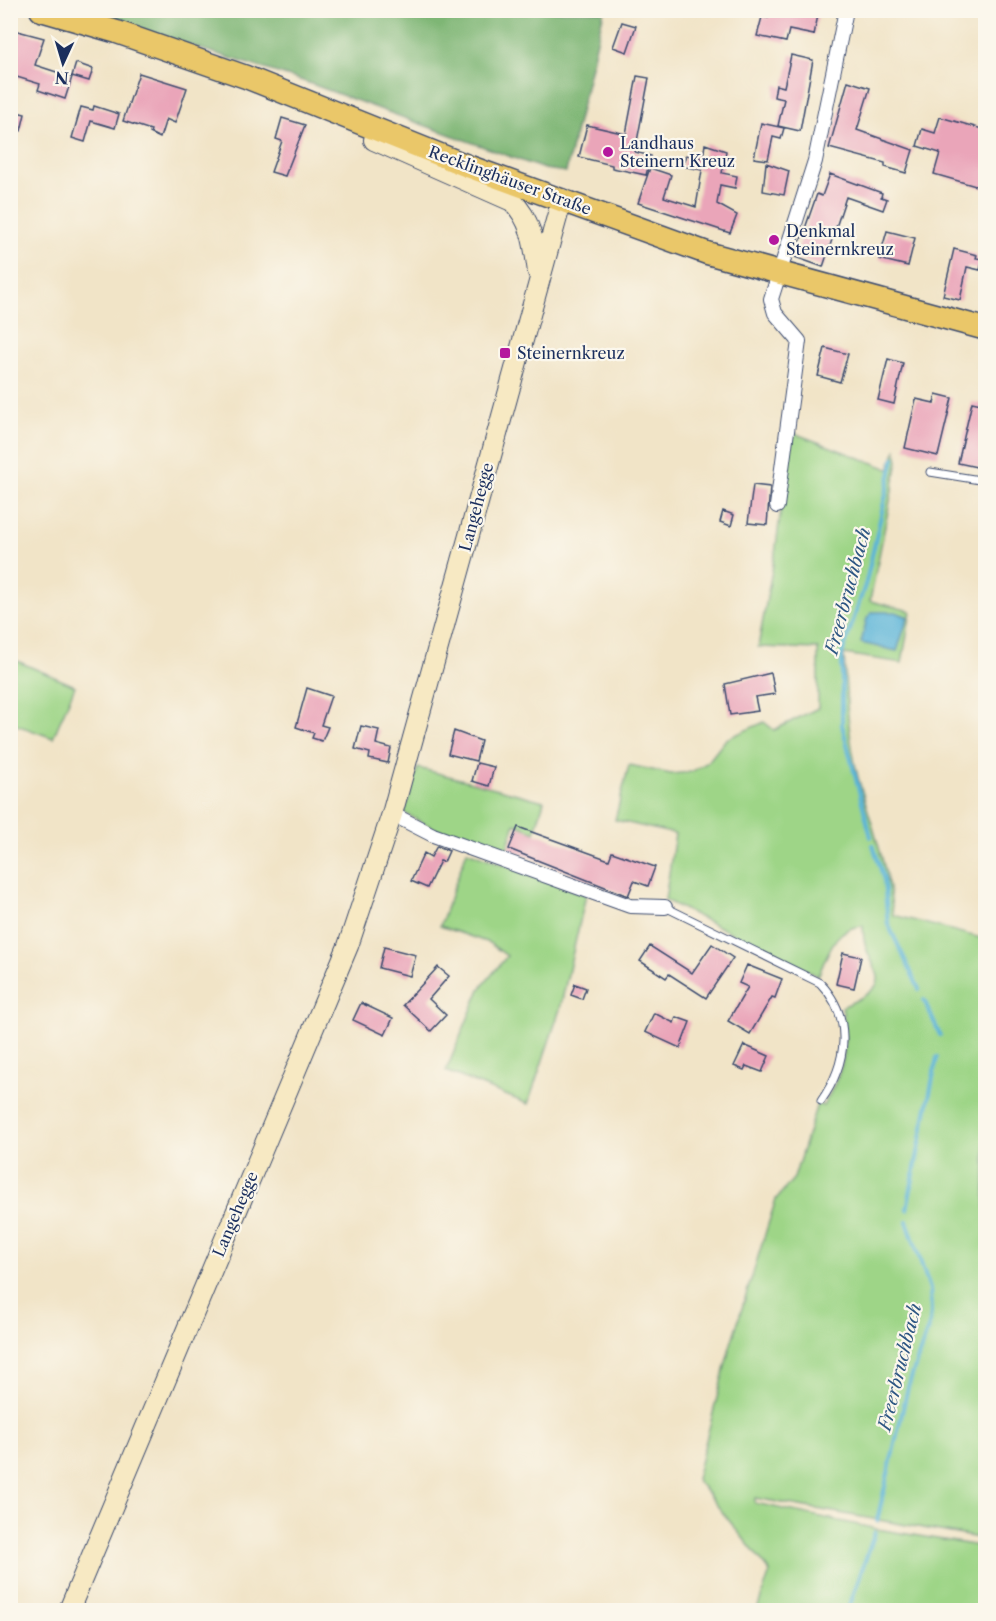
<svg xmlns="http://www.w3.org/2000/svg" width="996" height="1621" font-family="'Libre Caslon Text',serif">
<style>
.green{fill:#9ed587;stroke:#5c8272;stroke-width:1.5}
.forest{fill:#7eb674;stroke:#4c7269;stroke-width:1.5}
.water{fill:#5ab4d8;stroke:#3a729b;stroke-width:1.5}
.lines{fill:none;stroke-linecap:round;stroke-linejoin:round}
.stream{stroke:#5ab4d8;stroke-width:4}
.building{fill:#eaa5b9}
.lane-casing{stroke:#3b4a6e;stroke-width:9}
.street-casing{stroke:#3b4a6e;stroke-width:16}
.secondary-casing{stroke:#3b4a6e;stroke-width:22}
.primary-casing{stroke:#3b4a6e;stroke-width:25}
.lane{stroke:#fff;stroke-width:7}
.street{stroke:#fff;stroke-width:14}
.secondary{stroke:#f7e9c3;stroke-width:20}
.primary{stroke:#eac769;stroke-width:22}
.poi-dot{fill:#b5179e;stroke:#fbf7ec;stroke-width:2}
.labels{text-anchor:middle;stroke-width:4.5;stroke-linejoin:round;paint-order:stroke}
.poi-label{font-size:16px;fill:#1b2f5e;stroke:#fbf7ec;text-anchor:start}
.street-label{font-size:16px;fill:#1b2f5e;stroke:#fbf7ec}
.water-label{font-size:18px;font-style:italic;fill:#2e5783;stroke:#fbf7ec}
</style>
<rect width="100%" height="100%" fill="#fbf7ec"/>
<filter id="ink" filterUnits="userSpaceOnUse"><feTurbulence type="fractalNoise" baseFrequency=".0167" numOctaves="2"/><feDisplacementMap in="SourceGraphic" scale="12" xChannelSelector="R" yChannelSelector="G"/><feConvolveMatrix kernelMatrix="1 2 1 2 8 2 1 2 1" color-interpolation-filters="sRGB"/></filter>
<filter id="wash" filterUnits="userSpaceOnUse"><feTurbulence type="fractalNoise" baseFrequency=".008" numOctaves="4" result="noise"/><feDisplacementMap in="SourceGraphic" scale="24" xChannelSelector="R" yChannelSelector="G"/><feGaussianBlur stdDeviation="1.35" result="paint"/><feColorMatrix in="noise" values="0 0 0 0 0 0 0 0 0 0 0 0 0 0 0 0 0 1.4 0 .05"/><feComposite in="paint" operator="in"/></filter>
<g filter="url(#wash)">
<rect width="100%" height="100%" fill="#f1e4c7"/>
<path class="green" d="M 791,432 L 889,469 L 896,450 L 898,461 L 870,601 L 911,611 L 902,663 L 844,654 C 846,695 848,737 858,777 C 871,824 888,867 893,915 L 985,939 L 985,1539 L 755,1498 L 755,1503 L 877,1529 L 985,1547 L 985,1610 L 757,1610 L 770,1572 L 696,1479 L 730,1347 L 776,1199 L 794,1178 L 817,1104 L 823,1106 C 845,1069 849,1049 842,1007 C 909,978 862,974 863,926 C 834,927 829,952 818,976 L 665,900 L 675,834 L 615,820 L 629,765 L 671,774 L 691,772 L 708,762 L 726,739 L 764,722 L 774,730 L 818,708 L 818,649 L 758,647 L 775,554 Z
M 10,658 L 75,686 L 53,738 L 11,723 Z
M 418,768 L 544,801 L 535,832 L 515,824 L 504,857 L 447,835 L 404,813 Z
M 467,851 L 586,895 L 560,1009 L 528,1104 L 446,1071 L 480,989 L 507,956 L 489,943 L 440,926 Z"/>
<path class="forest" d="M 80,11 L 604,11 L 566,172 L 544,169 L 303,81 Z"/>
<path class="water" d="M 872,612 L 896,612 L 908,617 L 897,651 L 861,643 L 867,618 Z"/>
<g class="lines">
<path class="stream" d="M 871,837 L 842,725 L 842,654 L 866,582 L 894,458
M 873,845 L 884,880 L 888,924 L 919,989
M 924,1000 L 940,1035
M 907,1209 L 937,1057
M 877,1521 L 908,1387 L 930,1323 L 931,1311 L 930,1289 L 907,1221
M 848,1610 L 875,1532"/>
</g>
<g id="blocks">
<path class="building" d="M 769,10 L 819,10 L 814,35 L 789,30 L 786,42 L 757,36 L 762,17 L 768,18 Z
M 622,22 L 636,26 L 627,52 L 613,47 Z
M 10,29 L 44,38 L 35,65 L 72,77 L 65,99 L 38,90 L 40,84 L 10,75 Z
M 791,55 L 813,60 L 800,131 L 778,126 L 784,99 L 774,97 L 776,85 L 784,87 Z
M 76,63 L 93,69 L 89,81 L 72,76 Z
M 139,73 L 187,88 L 175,123 L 166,119 L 160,138 L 150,133 L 151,130 L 123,121 Z
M 637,76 L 649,78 L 635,152 L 651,156 L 646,175 L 612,168 L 612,165 L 579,157 L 587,125 L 626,134 Z
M 848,81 L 870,88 L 857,130 L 913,150 L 906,173 L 885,167 L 885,163 L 829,148 Z
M 94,106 L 119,114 L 115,128 L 91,121 L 85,142 L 72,138 L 81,107 L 93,110 Z
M 13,111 L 25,114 L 21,131 L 10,129 Z
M 940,117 L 986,130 L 986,189 L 934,174 L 940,153 L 917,146 L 922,129 L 935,133 Z
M 282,118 L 305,125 L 285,176 L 271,172 L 282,141 L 276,139 Z
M 761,123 L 784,128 L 781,139 L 773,137 L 768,160 L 754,158 Z
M 705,144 L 726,151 L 722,173 L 737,176 L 735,188 L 720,185 L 717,204 L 737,215 L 730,233 L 638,203 L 650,168 L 671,175 L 664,197 L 696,207 L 702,170 L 682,166 L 686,155 L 703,158 Z
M 766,163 L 789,171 L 784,195 L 763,191 Z
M 830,174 L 882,193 L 881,197 L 887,199 L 883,210 L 846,197 L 823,267 L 795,257 L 817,194 L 822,196 Z
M 887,231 L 915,238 L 908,266 L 879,259 Z
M 954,249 L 977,255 L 976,258 L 983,259 L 980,270 L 967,267 L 960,300 L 943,296 Z
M 825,348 L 848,354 L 840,382 L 818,376 Z
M 888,359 L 903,363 L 894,404 L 878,400 Z
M 936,394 L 952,398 L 938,456 L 905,448 L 916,399 L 934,403 Z
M 972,402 L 986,405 L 986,469 L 958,463 Z
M 753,485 L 770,487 L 767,525 L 748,523 Z
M 723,511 L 734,515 L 731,526 L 720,522 Z
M 771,673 L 775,694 L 755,697 L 758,711 L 730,715 L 725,684 Z
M 307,688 L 331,696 L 321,725 L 328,727 L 322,741 L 312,738 L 314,733 L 296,727 Z
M 361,726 L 379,730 L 376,744 L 391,748 L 388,763 L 369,759 L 370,753 L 355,749 Z
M 454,731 L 481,741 L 476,761 L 448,754 Z
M 477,763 L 494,767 L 489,786 L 472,781 Z
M 518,827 L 609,860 L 612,852 L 655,867 L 648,886 L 634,881 L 628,896 L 509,849 Z
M 437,846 L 449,851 L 444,862 L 440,861 L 427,888 L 411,881 L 424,853 L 431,857 Z
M 712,944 L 733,958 L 706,998 L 669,974 L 666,978 L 640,961 L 650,946 L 692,973 Z
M 384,947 L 416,955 L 410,976 L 379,968 Z
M 843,953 L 861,957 L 854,988 L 836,984 Z
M 747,965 L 782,979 L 775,998 L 772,997 L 750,1034 L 728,1021 L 748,987 L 739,983 Z
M 438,967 L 449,976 L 429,999 L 446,1015 L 431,1031 L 403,1005 Z
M 575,984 L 586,988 L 582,999 L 571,995 Z
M 361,1003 L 393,1018 L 385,1035 L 353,1020 Z
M 654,1013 L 674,1023 L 676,1017 L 690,1022 L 680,1048 L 645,1032 Z
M 744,1045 L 769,1056 L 762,1072 L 746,1066 L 744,1070 L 734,1066 Z"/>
</g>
</g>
<g filter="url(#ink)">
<use href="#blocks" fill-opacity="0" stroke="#3b4a6e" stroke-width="1.5"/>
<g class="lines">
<g class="lane-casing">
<path id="lane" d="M 930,472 L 986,481
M 665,907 L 820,983 C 854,1018 847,1064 821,1101"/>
</g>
<g class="street-casing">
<path id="street" d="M 777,506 L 799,341 L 775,313 L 771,299 L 815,161 L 846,10
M 392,814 L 433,835 L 630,906 L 665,907"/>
</g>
<g class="secondary-casing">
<path id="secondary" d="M 374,140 L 512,201 C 532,221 534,244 538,272
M 69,1610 L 348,946 L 392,814 L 562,199"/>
</g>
<g class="primary-casing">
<path id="primary" d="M 41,10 L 117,32 L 246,77 L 470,167 L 707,253 L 986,329"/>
</g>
<use href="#lane" class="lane"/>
<use href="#street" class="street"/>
<use href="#secondary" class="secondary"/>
<use href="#primary" class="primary"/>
</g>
</g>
<g class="poi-dot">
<circle cx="608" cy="152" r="6"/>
<circle cx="774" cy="240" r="6"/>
<rect x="499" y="347" width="12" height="12" rx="3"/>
</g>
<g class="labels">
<g class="poi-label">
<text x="620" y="149">Landhaus<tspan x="620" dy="18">Steinern Kreuz</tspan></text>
<text x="786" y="237">Denkmal<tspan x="786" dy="18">Steinernkreuz</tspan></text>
<text x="517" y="359">Steinernkreuz</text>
</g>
<g class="street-label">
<text transform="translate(510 180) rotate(20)" y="6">Recklinghäuser Straße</text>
<text transform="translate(476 507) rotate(-75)" y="6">Langehegge</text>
<text transform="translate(235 1214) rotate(-67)" y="6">Langehegge</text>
</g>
<g class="water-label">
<text transform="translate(848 591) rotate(-75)" y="6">Freerbruchbach</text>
<text transform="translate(900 1367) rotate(-76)" y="6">Freerbruchbach</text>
</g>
</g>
<rect width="996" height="1621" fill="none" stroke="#fbf7ec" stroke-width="36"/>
<g transform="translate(63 63) rotate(184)" stroke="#fbf7ec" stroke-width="4.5" paint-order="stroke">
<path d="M0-4.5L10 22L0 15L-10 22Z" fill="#1b2f5e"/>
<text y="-9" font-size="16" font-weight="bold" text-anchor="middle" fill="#1b2f5e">N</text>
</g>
</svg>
